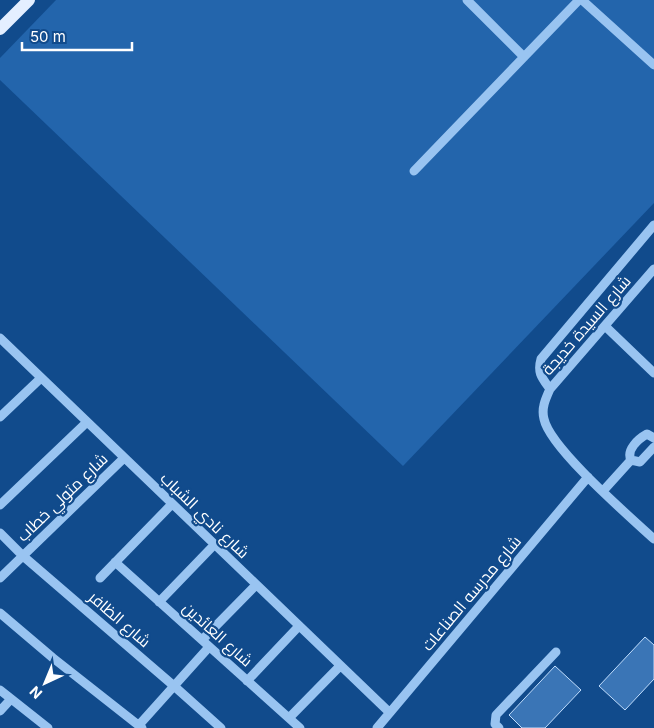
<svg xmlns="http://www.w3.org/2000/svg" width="654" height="728" font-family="Inter,Cairo,sans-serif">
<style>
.green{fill:#2365ac}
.building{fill:#3a75b6;stroke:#c0ddfd}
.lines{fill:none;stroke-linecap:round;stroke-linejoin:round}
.minor{stroke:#99c4f1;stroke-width:9}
.major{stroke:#e4efff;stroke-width:12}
.labels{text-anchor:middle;stroke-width:4.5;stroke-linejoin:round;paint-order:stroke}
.street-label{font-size:16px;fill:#fff;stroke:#114b8c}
</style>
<rect width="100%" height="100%" fill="#114b8c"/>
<path class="green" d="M 56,0 L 654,0 L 654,203 L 403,466 L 0,80 L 0,58 Z"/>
<path class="building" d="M 645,637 L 654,645 L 654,679 L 625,710 L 599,686 Z
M 555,666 L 581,690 L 545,728 L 522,728 L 509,715 Z"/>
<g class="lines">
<path class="minor" d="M 467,0 L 524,57
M 582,0 L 654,65
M 414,171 L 579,0
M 654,269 L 550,389 C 546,398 541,408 544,419 C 550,448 629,516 654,539
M 605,326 L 654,373
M 0,338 L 389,712
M 550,389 C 542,378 537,373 541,359 L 654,225
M 0,417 L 41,378
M 654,438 L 647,434 C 638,439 626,450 631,460 L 640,462 L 654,447
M 603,491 L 631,460
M 0,505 L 87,422
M 0,533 L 23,556 L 174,686 L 221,728
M 115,562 L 300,728
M 0,578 L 124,458
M 100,578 L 172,504
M 159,602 L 214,545
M 0,613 L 53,658 L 142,728
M 202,640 L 256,585
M 247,681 L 299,626
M 0,690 L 48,728
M 0,711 L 11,699
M 289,718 L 340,666
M 139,725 L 209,647
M 377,728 L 588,477
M 499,728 L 495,724 L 496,715 L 556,652"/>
<path class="major" d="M 0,29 L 29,0"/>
</g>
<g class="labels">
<g class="street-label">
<text transform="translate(586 325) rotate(-49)" y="6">شارع السيدة خديجة</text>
<text transform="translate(62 497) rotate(-44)" y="6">شارع متولي خطاب</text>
<text transform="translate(205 515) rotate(44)" y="6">شارع نادي الشباب</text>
<text transform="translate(471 593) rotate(-50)" y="6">شارع مدرسه الصناعات</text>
<text transform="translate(120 619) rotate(41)" y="6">شارع الظافر</text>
<text transform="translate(218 634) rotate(42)" y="6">شارع العائدين</text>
</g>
</g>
<g transform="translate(45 683) rotate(224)" stroke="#114b8c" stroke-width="4" paint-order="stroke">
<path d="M0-4L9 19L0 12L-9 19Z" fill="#ffffff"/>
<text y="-8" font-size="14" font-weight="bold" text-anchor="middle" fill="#ffffff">N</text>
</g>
<path d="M22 42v8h110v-8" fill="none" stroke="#ffffff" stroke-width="2.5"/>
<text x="30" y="42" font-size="15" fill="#ffffff" stroke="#114b8c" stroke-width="4" paint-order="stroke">50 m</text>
</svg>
